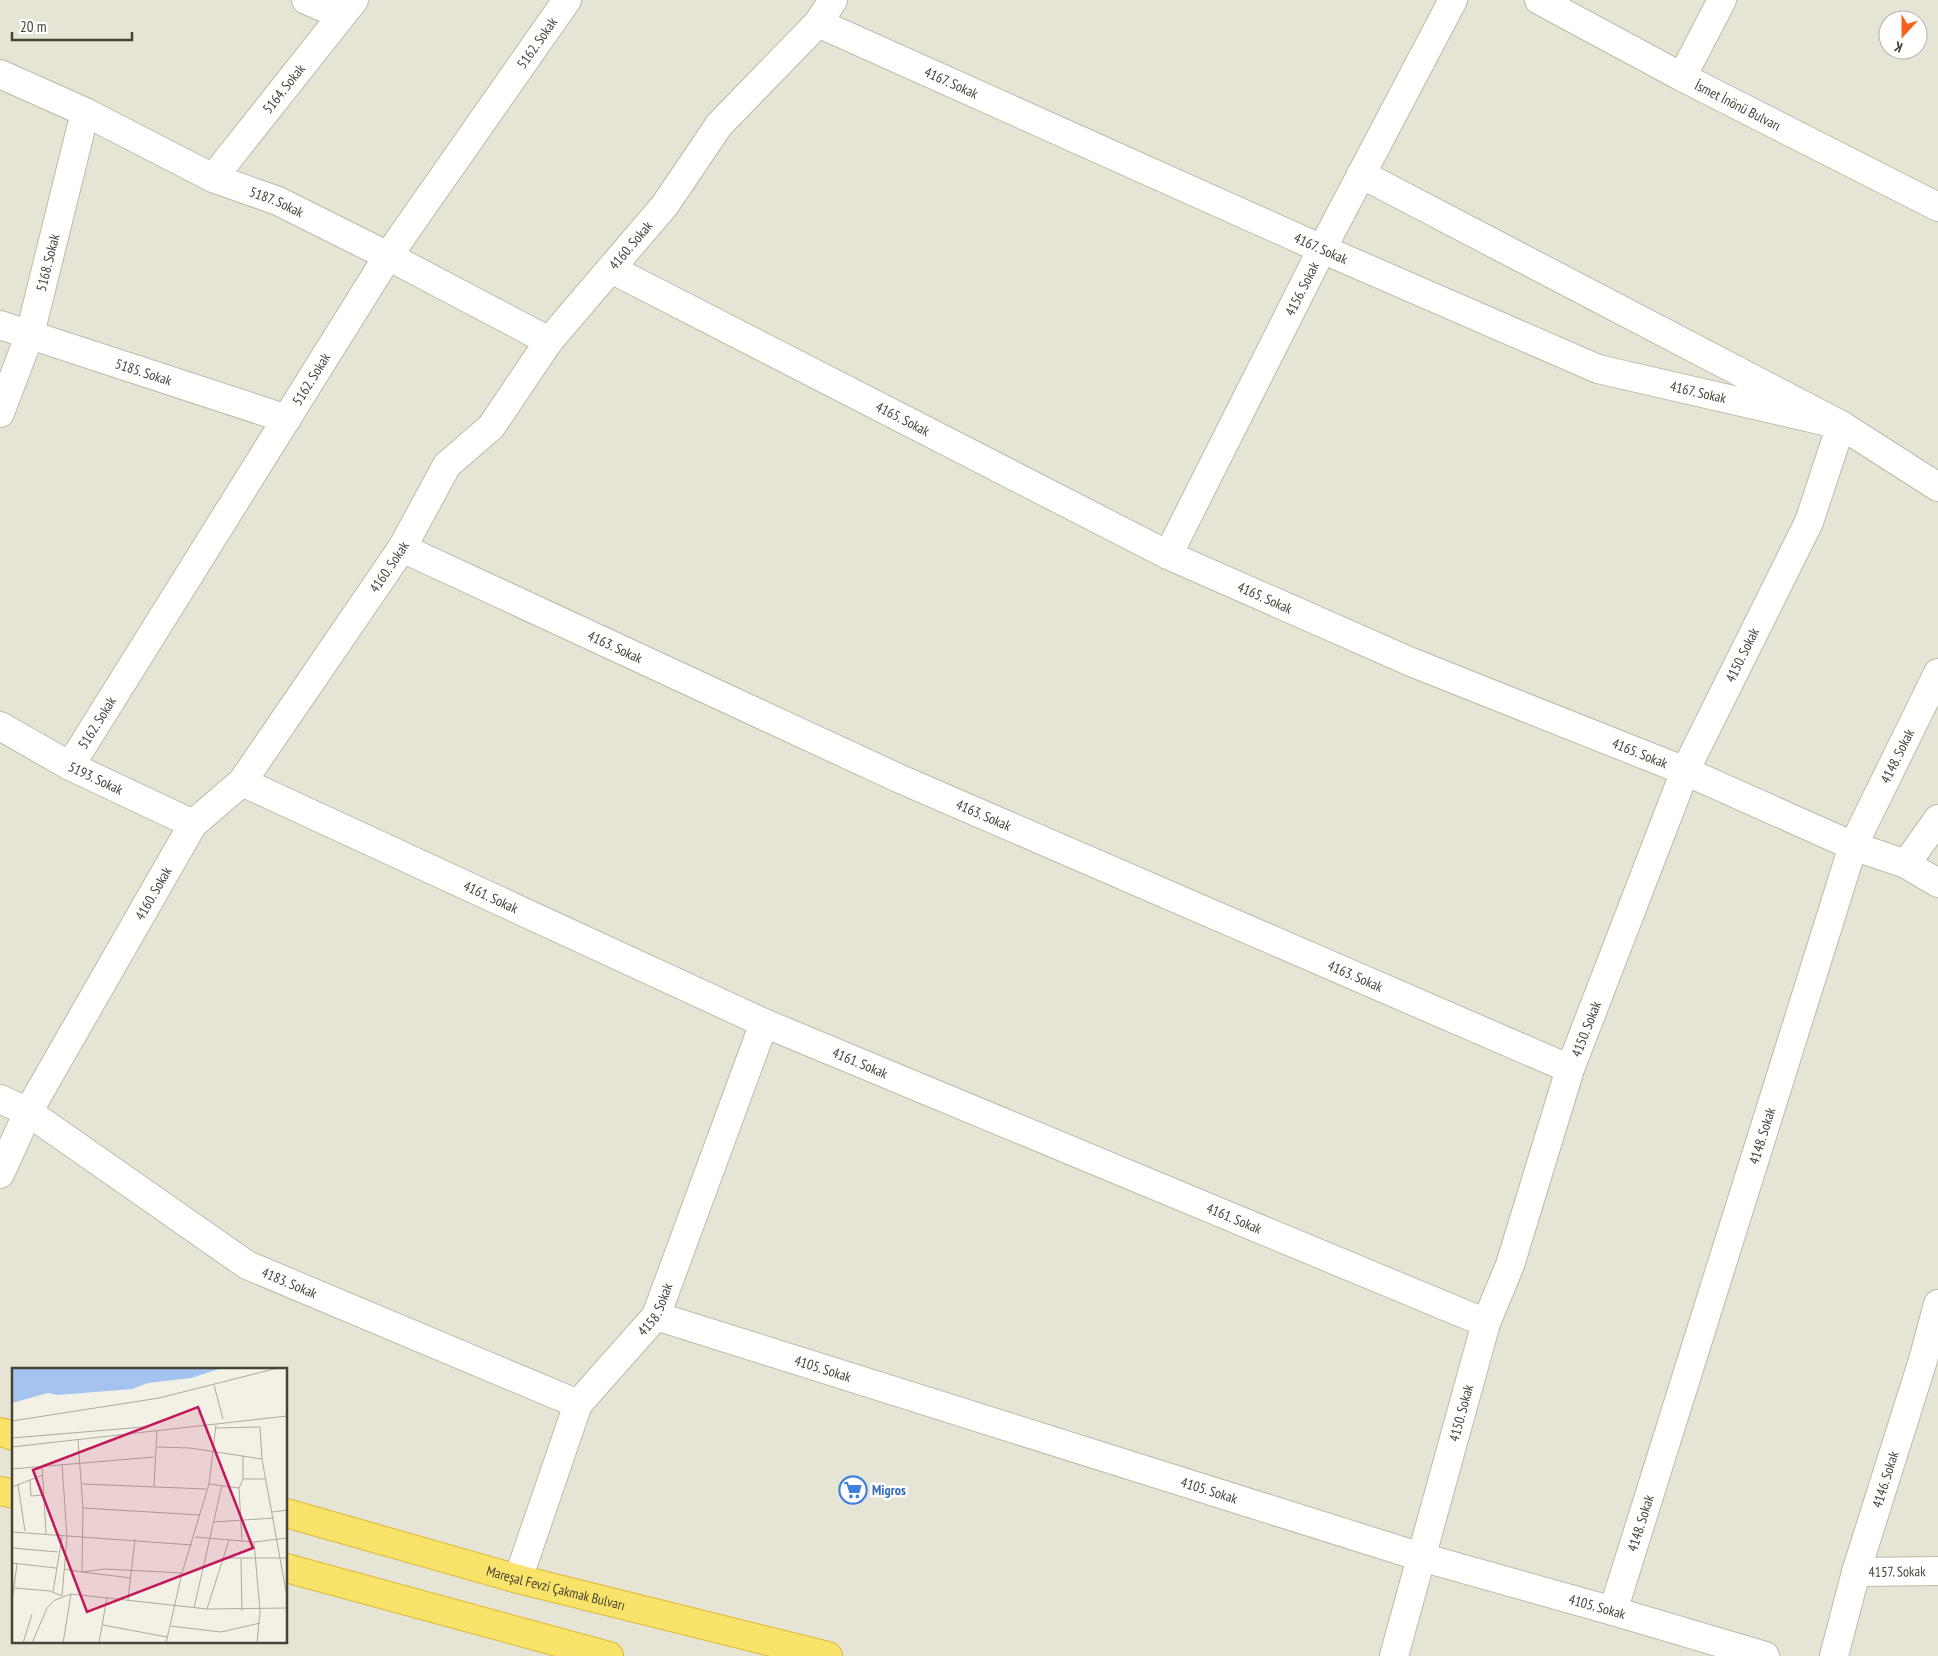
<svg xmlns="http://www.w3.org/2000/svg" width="1938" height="1656" font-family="'PT Sans Narrow',sans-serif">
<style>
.residential{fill:#e6e4d4;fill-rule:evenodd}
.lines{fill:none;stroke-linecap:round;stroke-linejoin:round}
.minor-casing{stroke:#bebaa9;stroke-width:30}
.highway-casing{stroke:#d9ba39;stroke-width:30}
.minor{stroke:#fff;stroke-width:28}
.highway{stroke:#fae36a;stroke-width:28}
.labels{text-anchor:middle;stroke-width:5;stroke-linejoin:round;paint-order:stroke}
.street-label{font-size:14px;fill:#454236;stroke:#fff}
.shop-label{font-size:14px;font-weight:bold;fill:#366cbe;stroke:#fff;text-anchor:start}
.inset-road{fill:none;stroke:#adaba0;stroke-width:1}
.view{fill:#c2185b;fill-opacity:0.15;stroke:#c2185b;stroke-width:2.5}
.inset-edge{fill:none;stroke:#454236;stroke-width:2.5}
</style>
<rect width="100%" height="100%" fill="#f3f1e6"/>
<path class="residential" d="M 0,0 L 1938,0 L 1938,1656 L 0,1656 ZM 1888,20 L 1918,20 L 1918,50 L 1888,50 ZM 14,1370 L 286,1370 L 286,1642 L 14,1642 Z"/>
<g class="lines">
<g class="minor-casing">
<g id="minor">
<path d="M 306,0 L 341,15"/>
<path id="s1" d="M 1539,0 L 1682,77 L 1938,207"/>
<path id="s2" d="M 818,23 L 1322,249 L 1598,369 L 1841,425 L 1938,487"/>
<path id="s3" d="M 0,74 L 85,112 L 213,178 L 278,201 L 388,256 L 549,341"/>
<path d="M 1682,77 L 1722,0"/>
<path d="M 1361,174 L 1841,425 L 1809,522 L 1685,771 L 1570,1069 L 1510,1265 L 1486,1323 L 1394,1656"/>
<path id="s4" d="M 213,178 L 354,0"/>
<path id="s5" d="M 611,269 L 1168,555 L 1411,662 L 1685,771 L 1853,846 L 1906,864 L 1938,883"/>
<path id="s6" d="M 0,325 L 287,419"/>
<path id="s7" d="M 0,413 L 30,334 L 85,112"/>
<path id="s8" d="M 402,548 L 898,778 L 1570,1069"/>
<path id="s9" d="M 1168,555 L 1322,249 L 1453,0"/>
<path id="s10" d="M 0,726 L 70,766 L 193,824"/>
<path id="s11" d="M 70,766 L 388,256 L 567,0"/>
<path id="s12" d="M 242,782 L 764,1023 L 1486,1323"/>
<path d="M 1906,864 L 1938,819"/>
<path id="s13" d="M 0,1099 L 28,1112 L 247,1265 L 578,1404"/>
<path id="s14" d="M 0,1174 L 28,1112 L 193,824 L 242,782 L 402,548 L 447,465 L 491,427 L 549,341 L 665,205 L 719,125 L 818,23 L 833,0"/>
<path id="s15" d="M 656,1316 L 1421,1557 L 1613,1611 L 1765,1656"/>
<path id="s16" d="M 1856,1572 L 1938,1571"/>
<path id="s17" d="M 518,1579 L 578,1404 L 656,1316 L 764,1023"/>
<path id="s18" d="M 1613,1611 L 1853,846 L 1938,673"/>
<path id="s19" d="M 1834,1656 L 1856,1572 L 1923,1360 L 1938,1304"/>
</g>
</g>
<g class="highway-casing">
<g id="highway">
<path d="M 0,1432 L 14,1436"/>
<path d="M 0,1491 L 14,1494"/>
<path id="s20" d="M 286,1513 L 518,1579 L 828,1656"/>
<path d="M 286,1568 L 609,1656"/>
</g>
</g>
<use href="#minor" class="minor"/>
<use href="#highway" class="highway"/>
</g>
<defs>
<g id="supermarket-ring" transform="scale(1.4375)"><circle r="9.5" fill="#fff" stroke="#3f7fe0" stroke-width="1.5"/><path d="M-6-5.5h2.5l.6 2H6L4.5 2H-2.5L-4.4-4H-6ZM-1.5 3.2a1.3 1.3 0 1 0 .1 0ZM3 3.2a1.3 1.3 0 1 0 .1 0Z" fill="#3f7fe0"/></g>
</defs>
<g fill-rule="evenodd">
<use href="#supermarket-ring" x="853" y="1490"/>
</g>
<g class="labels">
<g class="street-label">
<text dy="5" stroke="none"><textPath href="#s11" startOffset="861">5162. Sokak</textPath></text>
<text dy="5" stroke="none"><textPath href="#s2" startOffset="146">4167. Sokak</textPath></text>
<text dy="5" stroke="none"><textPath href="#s4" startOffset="114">5164. Sokak</textPath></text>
<text dy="5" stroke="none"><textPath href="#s1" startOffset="225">İsmet İnönü Bulvarı</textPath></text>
<text dy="5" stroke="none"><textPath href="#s3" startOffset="305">5187. Sokak</textPath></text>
<text dy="5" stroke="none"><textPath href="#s14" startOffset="1130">4160. Sokak</textPath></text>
<text dy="5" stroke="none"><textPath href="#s2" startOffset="551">4167. Sokak</textPath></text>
<text dy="5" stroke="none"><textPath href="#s7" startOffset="158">5168. Sokak</textPath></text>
<text dy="5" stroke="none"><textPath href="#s9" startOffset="298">4156. Sokak</textPath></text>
<text dy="5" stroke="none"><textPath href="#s6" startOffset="151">5185. Sokak</textPath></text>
<text dy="5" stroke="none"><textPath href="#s11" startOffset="456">5162. Sokak</textPath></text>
<text dy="5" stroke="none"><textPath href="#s2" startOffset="956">4167. Sokak</textPath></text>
<text dy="5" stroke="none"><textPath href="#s5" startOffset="328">4165. Sokak</textPath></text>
<text dy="5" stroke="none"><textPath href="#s14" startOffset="725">4160. Sokak</textPath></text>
<text dy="5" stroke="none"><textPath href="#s5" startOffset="732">4165. Sokak</textPath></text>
<text dy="5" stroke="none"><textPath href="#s8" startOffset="235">4163. Sokak</textPath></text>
<text transform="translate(1742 655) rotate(-64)" y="5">4150. Sokak</text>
<text dy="5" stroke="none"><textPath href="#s11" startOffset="51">5162. Sokak</textPath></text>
<text dy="5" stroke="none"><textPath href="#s5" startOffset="1138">4165. Sokak</textPath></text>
<text dy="5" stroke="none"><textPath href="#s18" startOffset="902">4148. Sokak</textPath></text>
<text dy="5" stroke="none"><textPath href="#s10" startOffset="109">5193. Sokak</textPath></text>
<text dy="5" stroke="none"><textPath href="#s8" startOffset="640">4163. Sokak</textPath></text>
<text dy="5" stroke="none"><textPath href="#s14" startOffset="320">4160. Sokak</textPath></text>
<text dy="5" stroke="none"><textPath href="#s12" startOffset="274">4161. Sokak</textPath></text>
<text dy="5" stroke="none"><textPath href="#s8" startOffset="1045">4163. Sokak</textPath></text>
<text transform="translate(1586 1029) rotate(-69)" y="5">4150. Sokak</text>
<text dy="5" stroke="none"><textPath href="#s12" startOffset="679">4161. Sokak</textPath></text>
<text dy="5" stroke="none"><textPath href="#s18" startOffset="498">4148. Sokak</textPath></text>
<text dy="5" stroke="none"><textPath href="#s12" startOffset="1084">4161. Sokak</textPath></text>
<text dy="5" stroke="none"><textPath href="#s13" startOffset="344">4183. Sokak</textPath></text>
<text dy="5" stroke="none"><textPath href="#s17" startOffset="308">4158. Sokak</textPath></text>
<text dy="5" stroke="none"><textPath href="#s15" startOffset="175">4105. Sokak</textPath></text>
<text transform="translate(1461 1413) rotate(-75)" y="5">4150. Sokak</text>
<text dy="5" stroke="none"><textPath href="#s19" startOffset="184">4146. Sokak</textPath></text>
<text dy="5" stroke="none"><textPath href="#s15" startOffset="580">4105. Sokak</textPath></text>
<text dy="5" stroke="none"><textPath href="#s18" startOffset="92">4148. Sokak</textPath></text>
<text dy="5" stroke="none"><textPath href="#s16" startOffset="41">4157. Sokak</textPath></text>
<text dy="5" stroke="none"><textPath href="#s20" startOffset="280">Mareşal Fevzi Çakmak Bulvarı</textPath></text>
<text dy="5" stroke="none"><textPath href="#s15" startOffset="985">4105. Sokak</textPath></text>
</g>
<g class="shop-label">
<text x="872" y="1495">Migros</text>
</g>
</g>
<g transform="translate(12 1368)">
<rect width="275" height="275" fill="#f3f1e6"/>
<path d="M 0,0 L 210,0 L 179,10 L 136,15 L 120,21 L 46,27 L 36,25 L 0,35 Z" fill="#a4c3ee"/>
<path class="inset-road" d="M 202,17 L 211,51M 0,53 L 147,30 L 266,0M 203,60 L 248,59 L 250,91 L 275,229M 0,70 L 131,59M 66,72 L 71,140 L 70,204 L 119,210M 0,79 L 275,48M 145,79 L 178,80 L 250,91M 50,96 L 55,169 L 50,228M 30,97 L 34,166M 0,101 L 142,89M 231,111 L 254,111M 18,112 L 19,128 L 32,127M 70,116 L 194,121M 197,116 L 227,120M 6,117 L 13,163M 142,118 L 145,62M 0,119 L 31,107M 71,140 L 188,147M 260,144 L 275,142M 202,154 L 262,150M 0,164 L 180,177M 183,169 L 242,174 L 275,170M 230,174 L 227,120 L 231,111 L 231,88M 242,174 L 248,243 L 245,275M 0,180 L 46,184M 211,190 L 275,190M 229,191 L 230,243M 0,195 L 44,200M 52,201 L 70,204 L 92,201 L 170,205M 3,220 L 38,223 L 50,228M 41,224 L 50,169M 116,232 L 123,171M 0,234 L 5,196M 182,240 L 210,117M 195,241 L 217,172M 91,257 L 155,269M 158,258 L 209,264 L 248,255M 11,275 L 20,246M 20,275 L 35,240 L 43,232 L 59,226 L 195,241 L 275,240M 51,275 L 59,226M 87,275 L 95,229M 154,275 L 170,205 L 197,116 L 204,57"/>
<path class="view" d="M 186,39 L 241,180 L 75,244 L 21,102 Z"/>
<rect width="275" height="275" class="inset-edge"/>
</g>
<g transform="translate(1903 35) rotate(201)"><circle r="24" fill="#ffffff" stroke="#b5b3af"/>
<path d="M0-4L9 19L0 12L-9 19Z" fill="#f5621b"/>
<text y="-8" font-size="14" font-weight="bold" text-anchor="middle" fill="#454236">K</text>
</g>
<path d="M12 32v8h120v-8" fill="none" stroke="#454236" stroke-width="2.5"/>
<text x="20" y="32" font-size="15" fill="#454236" stroke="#ffffff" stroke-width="4" paint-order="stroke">20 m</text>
</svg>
